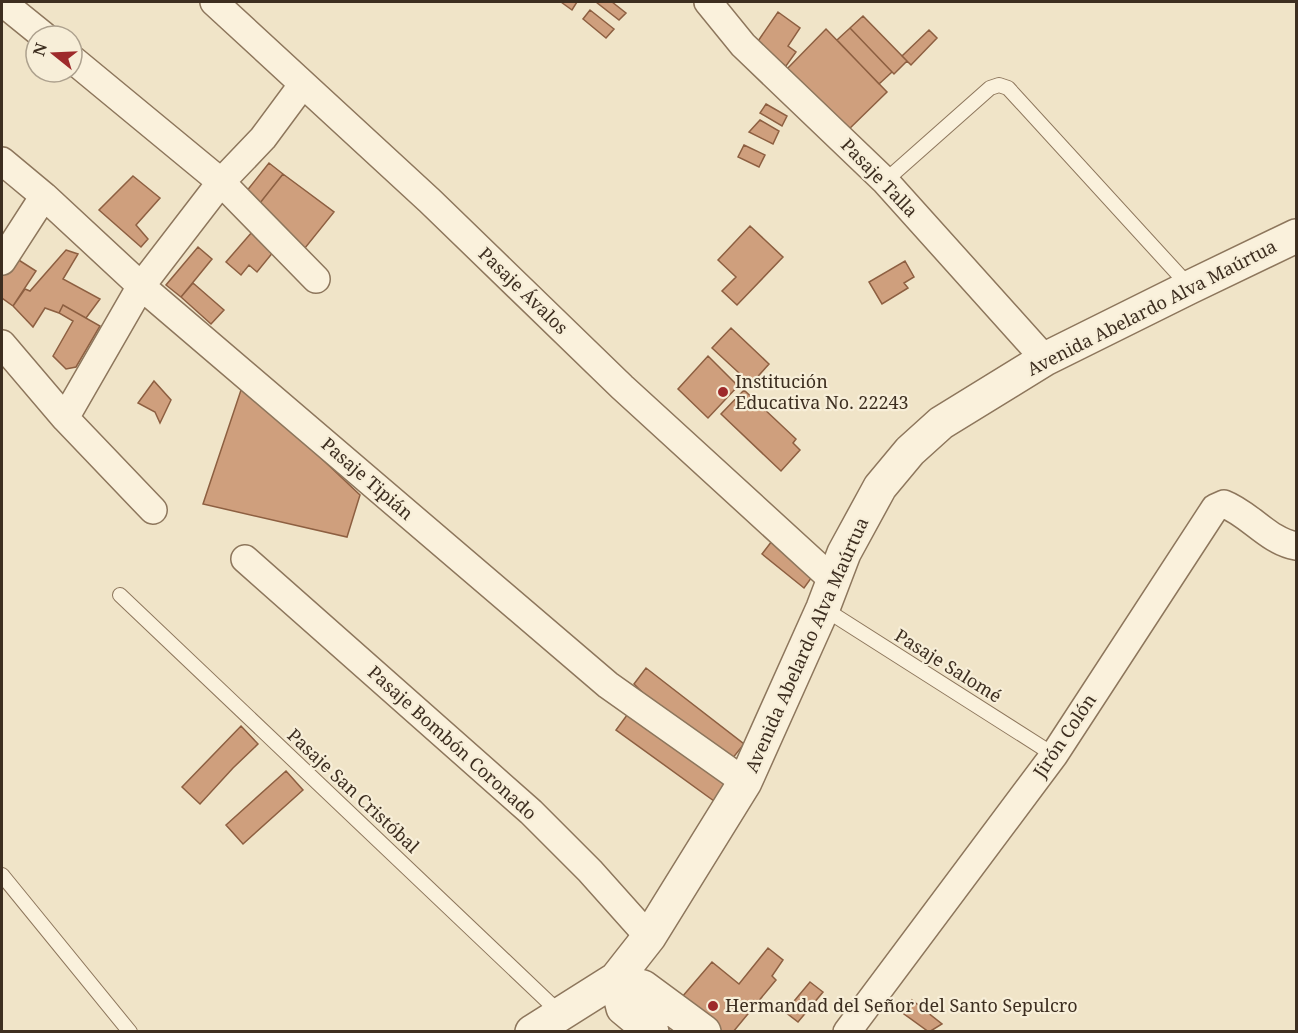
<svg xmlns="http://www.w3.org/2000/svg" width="1298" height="1033" font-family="'Noto Serif',serif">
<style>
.building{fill:#cf9f7d;stroke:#8d5f41;stroke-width:1.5}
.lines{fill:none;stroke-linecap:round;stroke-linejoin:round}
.service-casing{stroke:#8d765c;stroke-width:16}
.minor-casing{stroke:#8d765c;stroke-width:30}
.tertiary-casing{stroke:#8d765c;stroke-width:36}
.service{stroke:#faf1dc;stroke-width:14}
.minor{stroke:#faf1dc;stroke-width:27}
.tertiary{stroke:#faf1dc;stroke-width:33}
.poi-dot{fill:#9e2a2b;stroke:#f7eed8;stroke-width:2}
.labels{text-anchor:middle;stroke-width:4.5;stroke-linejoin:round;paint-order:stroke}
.street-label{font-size:18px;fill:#3d2e20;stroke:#f7eed8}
.poi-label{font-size:18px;fill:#3d2e20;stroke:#f7eed8;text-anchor:start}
</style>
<rect width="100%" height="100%" fill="#f0e4c8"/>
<path class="building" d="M 561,2 L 577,2 L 572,10 Z
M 596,2 L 612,2 L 626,13 L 619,20 Z
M 590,10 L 614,29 L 606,38 L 583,19 Z
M 778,12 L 800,28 L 788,46 L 796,52 L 786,66 L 756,44 Z
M 863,16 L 907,61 L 894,74 L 850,28 Z
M 850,28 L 892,72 L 879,84 L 837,40 Z
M 826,29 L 887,92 L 844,134 L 784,72 Z
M 929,30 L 937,38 L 911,65 L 902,56 Z
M 766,104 L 787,116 L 782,126 L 760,113 Z
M 760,120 L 779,131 L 773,144 L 749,132 Z
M 744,145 L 765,155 L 759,167 L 738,157 Z
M 269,163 L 283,174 L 256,208 L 242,197 Z
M 283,174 L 334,212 L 301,253 L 256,208 Z
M 133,176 L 160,198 L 136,225 L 148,239 L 141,247 L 99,210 Z
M 750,226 L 783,257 L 737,305 L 722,291 L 736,277 L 718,260 Z
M 252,232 L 274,251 L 257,272 L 249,265 L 241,275 L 226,262 Z
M 198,247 L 212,259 L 181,297 L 166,285 Z
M 66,250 L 78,254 L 63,279 L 100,299 L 86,318 L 63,305 L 59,313 L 45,308 L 33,327 L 13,306 L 25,289 L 30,291 Z
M 14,257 L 36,271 L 13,306 L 2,298 L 2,276 Z
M 905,261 L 914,277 L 904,283 L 908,288 L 882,304 L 869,282 Z
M 193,283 L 224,310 L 211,324 L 181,297 Z
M 63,305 L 100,326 L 76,367 L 66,369 L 53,356 L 73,321 L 59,313 Z
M 731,328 L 769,364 L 751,384 L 712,348 Z
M 708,356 L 738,386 L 708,418 L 678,389 Z
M 154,381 L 171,400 L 160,423 L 155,412 L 138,403 Z
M 243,384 L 360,495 L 347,537 L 203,504 Z
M 744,390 L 796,439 L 793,443 L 800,450 L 781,471 L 721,414 Z
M 775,537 L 817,570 L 804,588 L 762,554 Z
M 646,668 L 744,744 L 732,759 L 646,696 L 634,684 Z
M 630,711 L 727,782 L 714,801 L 616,730 Z
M 241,726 L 258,744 L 233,768 L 200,804 L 182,787 Z
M 286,771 L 303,790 L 243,844 L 226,825 Z
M 768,948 L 783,960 L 772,976 L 776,980 L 733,1032 L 720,1032 L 682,997 L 712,962 L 739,984 Z
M 810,982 L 823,992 L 798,1022 L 785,1012 Z
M 912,1000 L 942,1024 L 929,1032 L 904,1014 Z"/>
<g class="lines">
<g class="service-casing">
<path id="service" d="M 885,181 L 990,88 L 999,85 L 1008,88 L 1190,287
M 120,595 L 561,1014
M 823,608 L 1054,755
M 2,875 L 130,1032"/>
</g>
<g class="minor-casing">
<path id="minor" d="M 2,2 L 44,36
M 214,2 L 430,201 L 622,387 L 833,580
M 708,2 L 743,45 L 885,181 L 1045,359
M 72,59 L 221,182 L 316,279
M 2,161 L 44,196 L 141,286 L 608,685 L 745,782
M 2,261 L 44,196
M 2,344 L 65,418 L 153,510
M 65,418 L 141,286 L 221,182 L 263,138 L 303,84
M 245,559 L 531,812 L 590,871 L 649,937
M 847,1032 L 1054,755 L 1215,508 L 1224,504 C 1250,514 1268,541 1296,546"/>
</g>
<g class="tertiary-casing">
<path id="tertiary" d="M 616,979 L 643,987 L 704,1032
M 616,979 L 623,1008 L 652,1032
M 532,1032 L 616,979 L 649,937 L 745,782 L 823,608 L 844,553 L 880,487 L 910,451 L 941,423 L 1045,359 L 1190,287 L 1296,236"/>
</g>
<use href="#service" class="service"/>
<use href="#minor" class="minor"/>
<use href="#tertiary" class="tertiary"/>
</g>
<g class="poi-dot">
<circle cx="723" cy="392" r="6"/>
<circle cx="713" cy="1006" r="6"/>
</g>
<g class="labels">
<g class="street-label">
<text transform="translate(879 178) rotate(46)" y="6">Pasaje Talla</text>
<text transform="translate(523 291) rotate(44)" y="6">Pasaje Ávalos</text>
<text transform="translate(1152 308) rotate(-27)" y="6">Avenida Abelardo Alva Maúrtua</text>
<text transform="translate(367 479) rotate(41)" y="6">Pasaje Tipián</text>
<text transform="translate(807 645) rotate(-66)" y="6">Avenida Abelardo Alva Maúrtua</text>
<text transform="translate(948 666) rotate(32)" y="6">Pasaje Salomé</text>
<text transform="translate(1065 736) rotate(-56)" y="6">Jirón Colón</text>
<text transform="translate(452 743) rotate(42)" y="6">Pasaje Bombón Coronado</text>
<text transform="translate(353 791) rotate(43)" y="6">Pasaje San Cristóbal</text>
</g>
<g class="poi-label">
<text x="735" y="388">Institución<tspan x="735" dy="21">Educativa No. 22243</tspan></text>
<text x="725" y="1012">Hermandad del Señor del Santo Sepulcro</text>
</g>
</g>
<rect width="1298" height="1033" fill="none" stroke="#3d2e20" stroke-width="6"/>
<g transform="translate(54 54) rotate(288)"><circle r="28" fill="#f7eed8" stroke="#ada18e" stroke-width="1.5"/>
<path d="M0-4.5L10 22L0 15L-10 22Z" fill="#9e2a2b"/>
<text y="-9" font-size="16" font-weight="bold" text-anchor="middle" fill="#3d2e20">N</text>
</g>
</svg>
